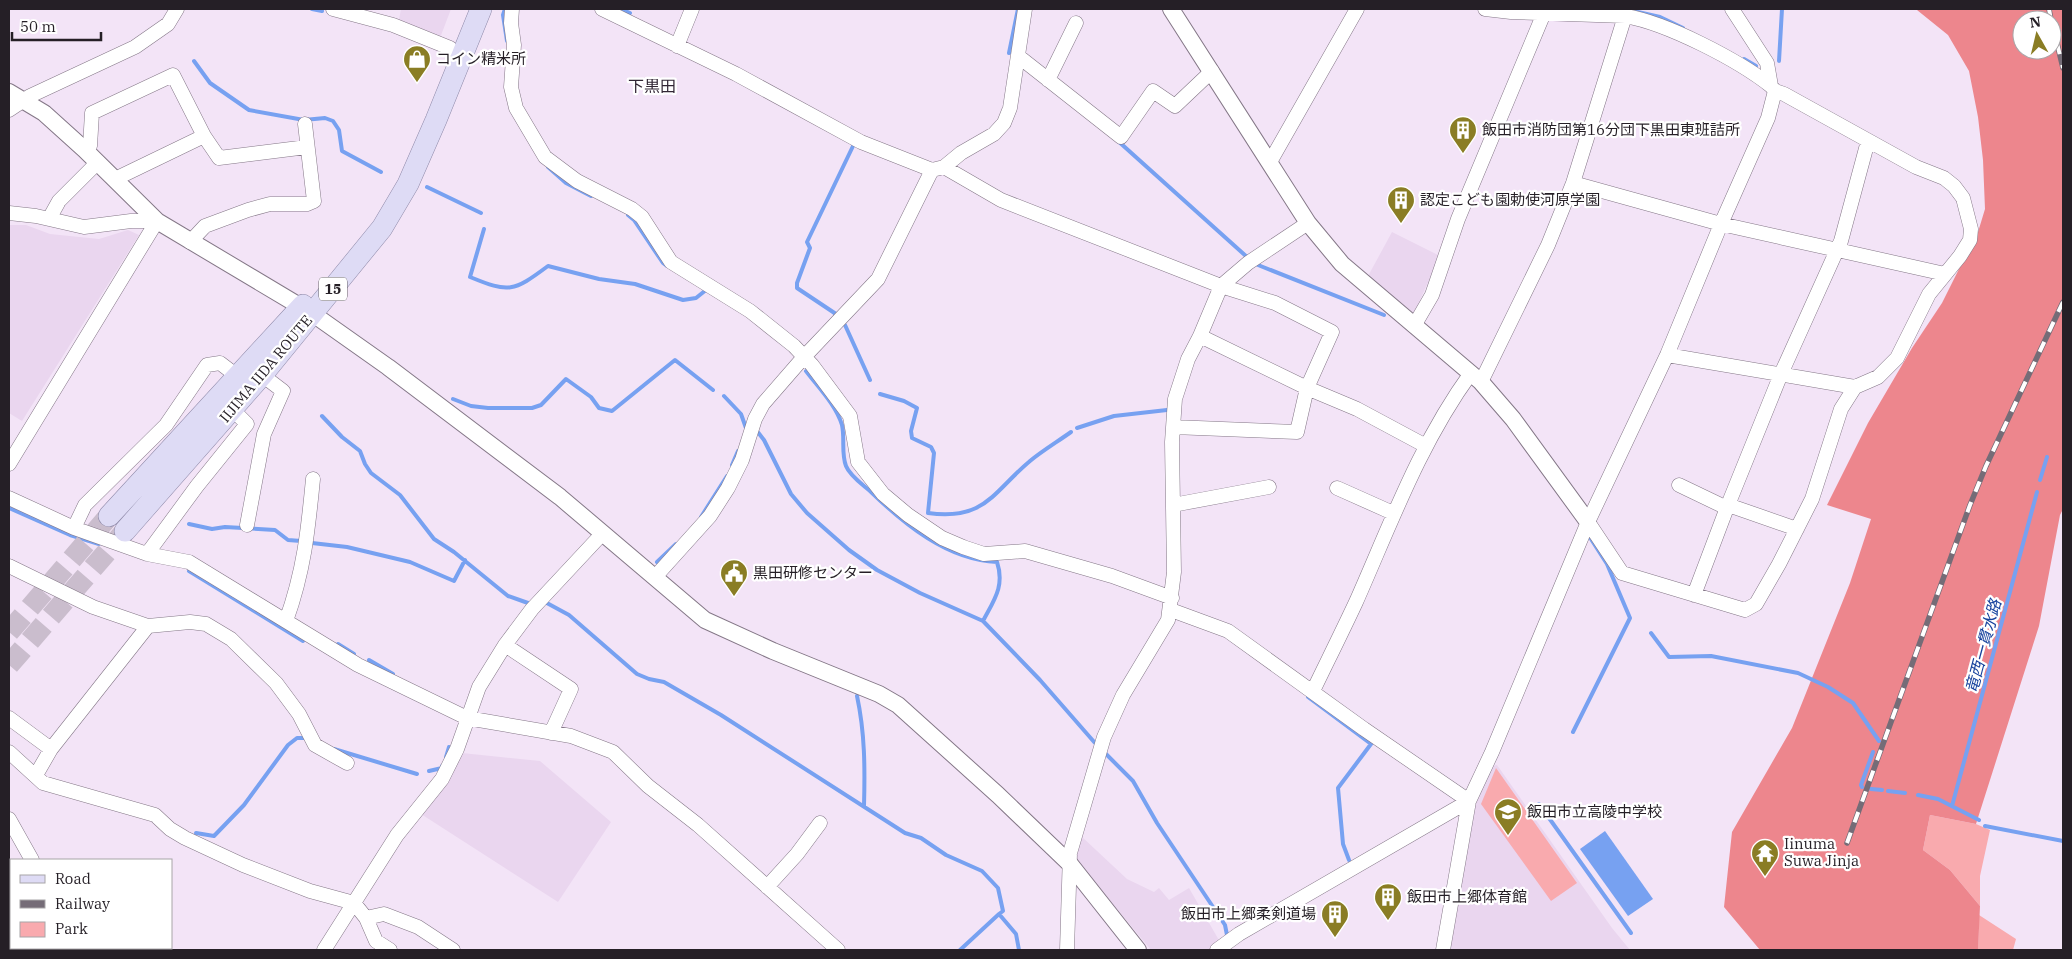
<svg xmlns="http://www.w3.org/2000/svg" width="2072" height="959" font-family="'IBM Plex Serif','Noto Sans JP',serif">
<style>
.built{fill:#ead6ef}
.green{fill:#f9aaae}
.forest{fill:#ed868d;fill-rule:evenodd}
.water{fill:#77a1f1}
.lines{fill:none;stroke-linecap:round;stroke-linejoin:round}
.stream{stroke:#77a1f1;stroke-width:4}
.primary-tunnel{stroke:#cabdcd;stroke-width:21;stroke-dasharray:21 11;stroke-linecap:butt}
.minor-casing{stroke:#847787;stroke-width:15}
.tertiary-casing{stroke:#847787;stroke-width:18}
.primary-casing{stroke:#8f8aa9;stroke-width:22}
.minor{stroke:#fff;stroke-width:14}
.tertiary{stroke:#fff;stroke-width:16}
.primary{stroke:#dedbf5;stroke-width:21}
.rail-casing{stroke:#756c77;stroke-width:5.5}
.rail{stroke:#fff;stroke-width:4;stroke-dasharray:11;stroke-linecap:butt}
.labels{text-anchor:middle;stroke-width:4.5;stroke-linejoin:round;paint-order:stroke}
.shield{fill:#fff;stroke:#666267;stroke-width:1}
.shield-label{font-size:14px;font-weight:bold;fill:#251f26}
.poi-label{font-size:15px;fill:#251f26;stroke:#fff;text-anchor:start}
.street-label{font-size:15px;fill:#251f26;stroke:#fff}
.neighbourhood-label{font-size:16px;fill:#312634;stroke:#fff}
.water-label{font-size:16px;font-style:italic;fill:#17429d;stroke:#fff}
</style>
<rect width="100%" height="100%" fill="#f3e4f7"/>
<path class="built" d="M 401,9 L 451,9 L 440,38 L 399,20 Z
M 9,225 L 26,225 L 50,234 L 99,239 L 128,230 L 139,235 L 22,421 L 9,413 Z
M 1392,232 L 1440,256 L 1414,313 L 1367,278 Z
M 462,753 L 540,761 L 611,822 L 558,902 L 421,814 L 452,775 Z
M 1497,765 L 1612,928 L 1630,950 L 1447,950 L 1475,806 L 1491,766 Z
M 1081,836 L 1127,879 L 1154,892 L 1159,888 L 1169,900 L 1189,888 L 1220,942 L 1208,950 L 1151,950 L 1075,858 Z"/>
<path class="green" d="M 1496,768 L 1577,883 L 1551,901 L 1481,804 Z
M 1930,815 L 1976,824 L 1990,830 L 1980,876 L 1980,906 L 1950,870 L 1923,850 Z
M 1979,915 L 2016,939 L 2013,950 L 1978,950 Z"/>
<path class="forest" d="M 1912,9 L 2063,9 L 2063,509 L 2060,515 L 2039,626 L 1976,824 L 1930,815 L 1923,850 L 1950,870 L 1980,906 L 1978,950 L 1760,950 L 1724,907 L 1732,832 L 1792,728 L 1850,583 L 1871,519 L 1827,505 L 1868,423 L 1912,348 L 1942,303 L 1960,267 L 1975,242 L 1985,209 L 1983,160 L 1978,117 L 1969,71 L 1948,35 L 1917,10 ZM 2022,20 L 2052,20 L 2052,50 L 2022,50 Z"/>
<path class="water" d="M 1605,831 L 1653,899 L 1628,916 L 1580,849 Z"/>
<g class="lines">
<path class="stream" d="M 312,9 L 322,11
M 505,9 L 503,15 L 507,41
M 621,9 L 630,13
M 1629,10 L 1660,17 L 1683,28
M 1009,53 L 1018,9
M 1744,59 L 1756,66
M 194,61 L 210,83 L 249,110 L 304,120 L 325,118 L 333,121 L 339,130 L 342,151 L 381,172
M 1779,61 L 1782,9
M 1118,141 L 1247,257
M 548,167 L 566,183 L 591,196
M 427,187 L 481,213
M 628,215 L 634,220 L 663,263 L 667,266
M 484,229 L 470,277 C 509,293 513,292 548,266 L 599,279 L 635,284 L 683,300 L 696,298 L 706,290
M 1258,265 L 1384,315
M 835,315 L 836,314 L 797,288 L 797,283 L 810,248 L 807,242 L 854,144
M 845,325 L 870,380
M 806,371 C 818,387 836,405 842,425 C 845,438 841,453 846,466 C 850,476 862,484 870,491 C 904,524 947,560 997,562 C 1005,586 994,600 983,621
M 880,394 L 904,401 L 917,408 L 911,431 L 912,438 L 931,447 L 934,453 L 928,513 C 985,521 993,492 1030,461 C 1042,451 1057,442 1071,432
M 724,396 L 741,414 L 746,428
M 453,399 L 471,406 L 488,408 L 532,408 L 541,405 L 566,379 L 591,397 L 599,408 L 612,411 L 675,360 L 713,390
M 322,416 L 342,437 L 360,451 L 365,464 L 371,473 L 400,495 L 434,539 L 454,552 L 508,596 L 528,603
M 1077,428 L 1114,416 L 1167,410
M 757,431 L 764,440 L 791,494 L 807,513 L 849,550 L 877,570 L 920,593 L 983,621 L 1040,680 L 1095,743
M 732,465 L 738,451
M 2040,480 L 2047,457
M 9,508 L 70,535 L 99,544
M 701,517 L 727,476
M 189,524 L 212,529 L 225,527 L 275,530 L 288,540 L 301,541
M 312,543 L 347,547 L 410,562 L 454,581 L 465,560
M 657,562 L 676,544
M 189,571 L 303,641
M 545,602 L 569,615 L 637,674 L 649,679 L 664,682 L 721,715 L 905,833 L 921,838 L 946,855 L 982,871 L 998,888 L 1003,911 L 999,914 L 1016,934 L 1019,950
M 1651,633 L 1669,657 L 1711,656 L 1798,673 L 1828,687 L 1853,703 L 1879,741
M 338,644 L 354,654
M 369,660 L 393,674
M 857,696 C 865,733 865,769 864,806
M 1308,697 L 1371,744 L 1338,788 L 1343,844 L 1349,860
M 1573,732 L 1630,618 L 1607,564 L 1591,539
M 334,749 L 417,774
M 1105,753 L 1133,781 L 1157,823 L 1225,925 L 1227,935
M 446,757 L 449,747
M 429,771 L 442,768 L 442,766
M 1862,787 L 1861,785 L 1873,752
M 1871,789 L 1882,790
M 1888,791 L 1905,793
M 1918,795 L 1938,799 L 1979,820
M 1539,804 L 1631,933
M 1952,806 L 2037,492
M 1985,826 L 2063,841
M 196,833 L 214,836 L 244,805 L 288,745 L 297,738 L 304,738
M 12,948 L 16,950
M 960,950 L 999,914"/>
<path class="primary-tunnel" d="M 9,632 L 109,516
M 9,665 L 125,531"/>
<g class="minor-casing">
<path id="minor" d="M 333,9 L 393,25 L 450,48
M 512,9 L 511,23 L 514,45 L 511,87 L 516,108 L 545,157 L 577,181 L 632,209 L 642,217 L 671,262 L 750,311 L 794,346 L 812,365 L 850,416 L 858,462 L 883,494 L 908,515 L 942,538 L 963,547 L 984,554 L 1025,551 L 1112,576 L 1172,598
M 602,9 L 736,74 L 861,142 L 932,170
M 1485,9 L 1511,12 L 1625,16 C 1667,23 1738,60 1771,86
M 677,46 L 692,9
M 1018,56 L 1121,137 L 1153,91 L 1175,106 L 1212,71
M 1048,80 L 1076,23
M 9,110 L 30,96 L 135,47 L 168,24 L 177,9
M 85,150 L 90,146 L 92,113 L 173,75 L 204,136 L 219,158 L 307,147
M 1270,162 L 1357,9
M 944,167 L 1001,200 L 1221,286 L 1275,303 L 1332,332 L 1307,388 L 1297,432 L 1173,427
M 115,179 L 204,136
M 1573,183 L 1721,224 L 1945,274
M 9,213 L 36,216 L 84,227 L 131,221 L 157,221
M 49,219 L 59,201 L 98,162
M 190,242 L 205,226 L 248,210 L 270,204 L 307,204 L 314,201 L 305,124
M 1414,326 L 1432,295 L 1458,219 L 1544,13
M 1200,336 L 1307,388 L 1357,409 L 1426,446
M 1667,355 L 1855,387
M 1481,382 L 1548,245 L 1573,183 L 1625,16
M 9,464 L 157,221
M 1679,485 L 1727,508
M 1337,488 L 1393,513
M 9,498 L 74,528 L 147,554 L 189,562 L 358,665 L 467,718 L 571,736 L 613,752 L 648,786 L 698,825 L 838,950
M 1173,505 L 1269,487
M 1728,505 L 1797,529
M 1588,522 L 1622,573 L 1745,610 L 1756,604 L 1779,564 L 1812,499 L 1841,409 L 1855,387 L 1878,377 L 1897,358 L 1929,294 L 1960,256 L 1970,240 L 1971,229 L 1963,198 L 1954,186 L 1944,178 L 1916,167 L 1784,94 L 1775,91 L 1771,86 L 1767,63 L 1732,9
M 247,525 L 264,434 L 283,391 L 262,375
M 74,528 L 85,505 L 166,425 L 207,365 L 220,363 L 237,376
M 147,554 L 197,486 L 247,424 L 232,409
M 9,566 L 93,607 L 148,626 L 190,622 L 206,624 L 231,639 L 276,683 L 299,714 L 315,745 L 347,763
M 655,577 L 710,516 L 728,488 L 742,460 L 755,419 L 763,404 L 803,358 L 878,279 L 932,170 L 944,167 L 961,153 L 994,134 L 1004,123 L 1010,108 L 1025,9
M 1694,595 L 1728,505 L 1781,374 L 1841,241 L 1868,141
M 1171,610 L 1228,631 L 1364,729 L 1469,801
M 286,621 C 304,571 308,531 313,479
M 505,645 L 571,689 L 551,733
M 1313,691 C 1327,662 1342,632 1356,602 C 1391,523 1420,443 1471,373
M 9,718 L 51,749
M 9,752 L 43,783 L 155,815 L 170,829 L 185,838 L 243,865 L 310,891 L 354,903 L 366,918 L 376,941 L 390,950
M 36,775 L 51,749 L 148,626
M 9,819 L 32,860
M 767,887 L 797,854 L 820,823
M 366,918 L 384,914 L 418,927 L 453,950
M 122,948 L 125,950
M 324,950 L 397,835 L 442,779 L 457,749 L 479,687 L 505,645 L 532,609 L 602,534
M 1067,950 L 1070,853 L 1104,737 L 1123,695 L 1168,620 L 1174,572 L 1172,442 L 1175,399 L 1188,359 L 1200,336 L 1221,286 L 1248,263 L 1308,223
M 1217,950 L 1239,934 L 1469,801
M 1443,950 L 1469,801 L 1492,752 L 1588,522 L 1667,355 L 1721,224 L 1768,118 L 1775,91"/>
</g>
<g class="tertiary-casing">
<path id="tertiary" d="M 1171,9 L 1308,223 L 1342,264 L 1481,382 L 1513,419 L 1588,522
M 9,92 L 44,113 L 85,150 L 157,221 L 313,314 L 388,367 L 560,497 L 705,620 L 773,651 L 879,694 L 898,705 L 998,795 L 1070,864 L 1138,950"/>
</g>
<g class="primary-casing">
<path id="primary" d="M 109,516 L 303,305
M 125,531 L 262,375 L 382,228 L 408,184 L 436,120 L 481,9"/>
</g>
<use href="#minor" class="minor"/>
<use href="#tertiary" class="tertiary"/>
<use href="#primary" class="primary"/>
<g class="rail-casing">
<path id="rail" d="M 2049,9 L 2051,20
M 2052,22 L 2063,68
M 1847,843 L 1970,505 L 1986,466 L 2063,302"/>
</g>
<use href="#rail" class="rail"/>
</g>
<defs>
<g id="shop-pin" transform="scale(1.4375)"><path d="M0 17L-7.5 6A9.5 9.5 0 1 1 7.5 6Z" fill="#8a7d24" stroke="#fff"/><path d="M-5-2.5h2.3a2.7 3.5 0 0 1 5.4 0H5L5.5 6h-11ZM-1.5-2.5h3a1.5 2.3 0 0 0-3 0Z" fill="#fff"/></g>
<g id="building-pin" transform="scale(1.4375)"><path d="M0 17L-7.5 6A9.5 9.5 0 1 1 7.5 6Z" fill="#8a7d24" stroke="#fff"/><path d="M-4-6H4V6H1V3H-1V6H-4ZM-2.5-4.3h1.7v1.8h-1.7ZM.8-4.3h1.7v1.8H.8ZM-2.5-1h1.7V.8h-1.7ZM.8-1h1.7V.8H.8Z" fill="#fff"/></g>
<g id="civic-pin" transform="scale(1.4375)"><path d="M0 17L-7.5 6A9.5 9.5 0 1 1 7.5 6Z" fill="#8a7d24" stroke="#fff"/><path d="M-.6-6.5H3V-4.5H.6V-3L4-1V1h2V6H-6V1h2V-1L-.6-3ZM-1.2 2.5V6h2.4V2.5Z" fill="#fff"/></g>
<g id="school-pin" transform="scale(1.4375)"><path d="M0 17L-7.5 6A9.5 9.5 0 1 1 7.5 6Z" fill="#8a7d24" stroke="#fff"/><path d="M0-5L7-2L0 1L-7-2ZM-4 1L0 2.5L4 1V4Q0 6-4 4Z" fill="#fff"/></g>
<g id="temple-pin" transform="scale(1.4375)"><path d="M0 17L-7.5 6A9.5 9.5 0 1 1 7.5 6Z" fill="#8a7d24" stroke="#fff"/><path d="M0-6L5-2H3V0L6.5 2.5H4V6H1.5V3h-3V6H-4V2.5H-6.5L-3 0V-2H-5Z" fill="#fff"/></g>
</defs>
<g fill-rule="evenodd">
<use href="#shop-pin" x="417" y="59"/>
<use href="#building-pin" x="1463" y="130"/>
<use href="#building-pin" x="1401" y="200"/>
<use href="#civic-pin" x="734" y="573"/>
<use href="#school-pin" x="1508" y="812"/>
<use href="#temple-pin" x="1765" y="853"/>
<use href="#building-pin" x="1388" y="897"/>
<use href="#building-pin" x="1335" y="914"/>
</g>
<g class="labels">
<rect class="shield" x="319" y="277.5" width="28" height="23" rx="4"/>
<g class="shield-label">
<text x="333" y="294">15</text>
</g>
<g class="poi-label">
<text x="436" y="64">コイン精米所</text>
<text x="1482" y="135">飯田市消防団第16分団下黒田東班詰所</text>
<text x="1420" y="205">認定こども園勅使河原学園</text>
<text x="753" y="578">黒田研修センター</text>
<text x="1527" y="817">飯田市立高陵中学校</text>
<text x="1784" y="849">Iinuma<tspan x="1784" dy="17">Suwa Jinja</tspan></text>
<text x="1407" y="902">飯田市上郷体育館</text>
<text x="1316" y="919" text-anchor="end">飯田市上郷柔剣道場</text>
</g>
<g class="street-label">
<text transform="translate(266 369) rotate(-50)" y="5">IIJIMA IIDA ROUTE</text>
</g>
<g class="neighbourhood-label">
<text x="652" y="92">下黒田</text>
</g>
<g class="water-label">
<text transform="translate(1983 646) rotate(-75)" y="6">竜西一貫水路</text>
</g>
</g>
<rect width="2072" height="959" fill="none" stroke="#251f26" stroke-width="20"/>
<rect x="10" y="859" width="162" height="90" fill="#ffffff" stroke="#a8a5a8"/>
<rect x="20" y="875" width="25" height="8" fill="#dedbf5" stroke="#a8a5a8"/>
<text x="55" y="884" font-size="15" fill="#251f26">Road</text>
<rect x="20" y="900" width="25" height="8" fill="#756c77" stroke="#a8a5a8"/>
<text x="55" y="909" font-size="15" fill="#251f26">Railway</text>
<rect x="20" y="922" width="25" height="15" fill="#f9aaae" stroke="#a8a5a8"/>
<text x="55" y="934" font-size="15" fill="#251f26">Park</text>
<g transform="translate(2037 35) rotate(352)"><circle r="24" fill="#ffffff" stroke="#a8a5a8"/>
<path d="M0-4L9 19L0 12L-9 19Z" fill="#8a7d24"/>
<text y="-8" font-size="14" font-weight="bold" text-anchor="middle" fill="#251f26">N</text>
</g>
<path d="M12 32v8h89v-8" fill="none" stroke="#251f26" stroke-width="2.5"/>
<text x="20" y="32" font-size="15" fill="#251f26" stroke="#ffffff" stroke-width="4" paint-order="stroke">50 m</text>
</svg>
